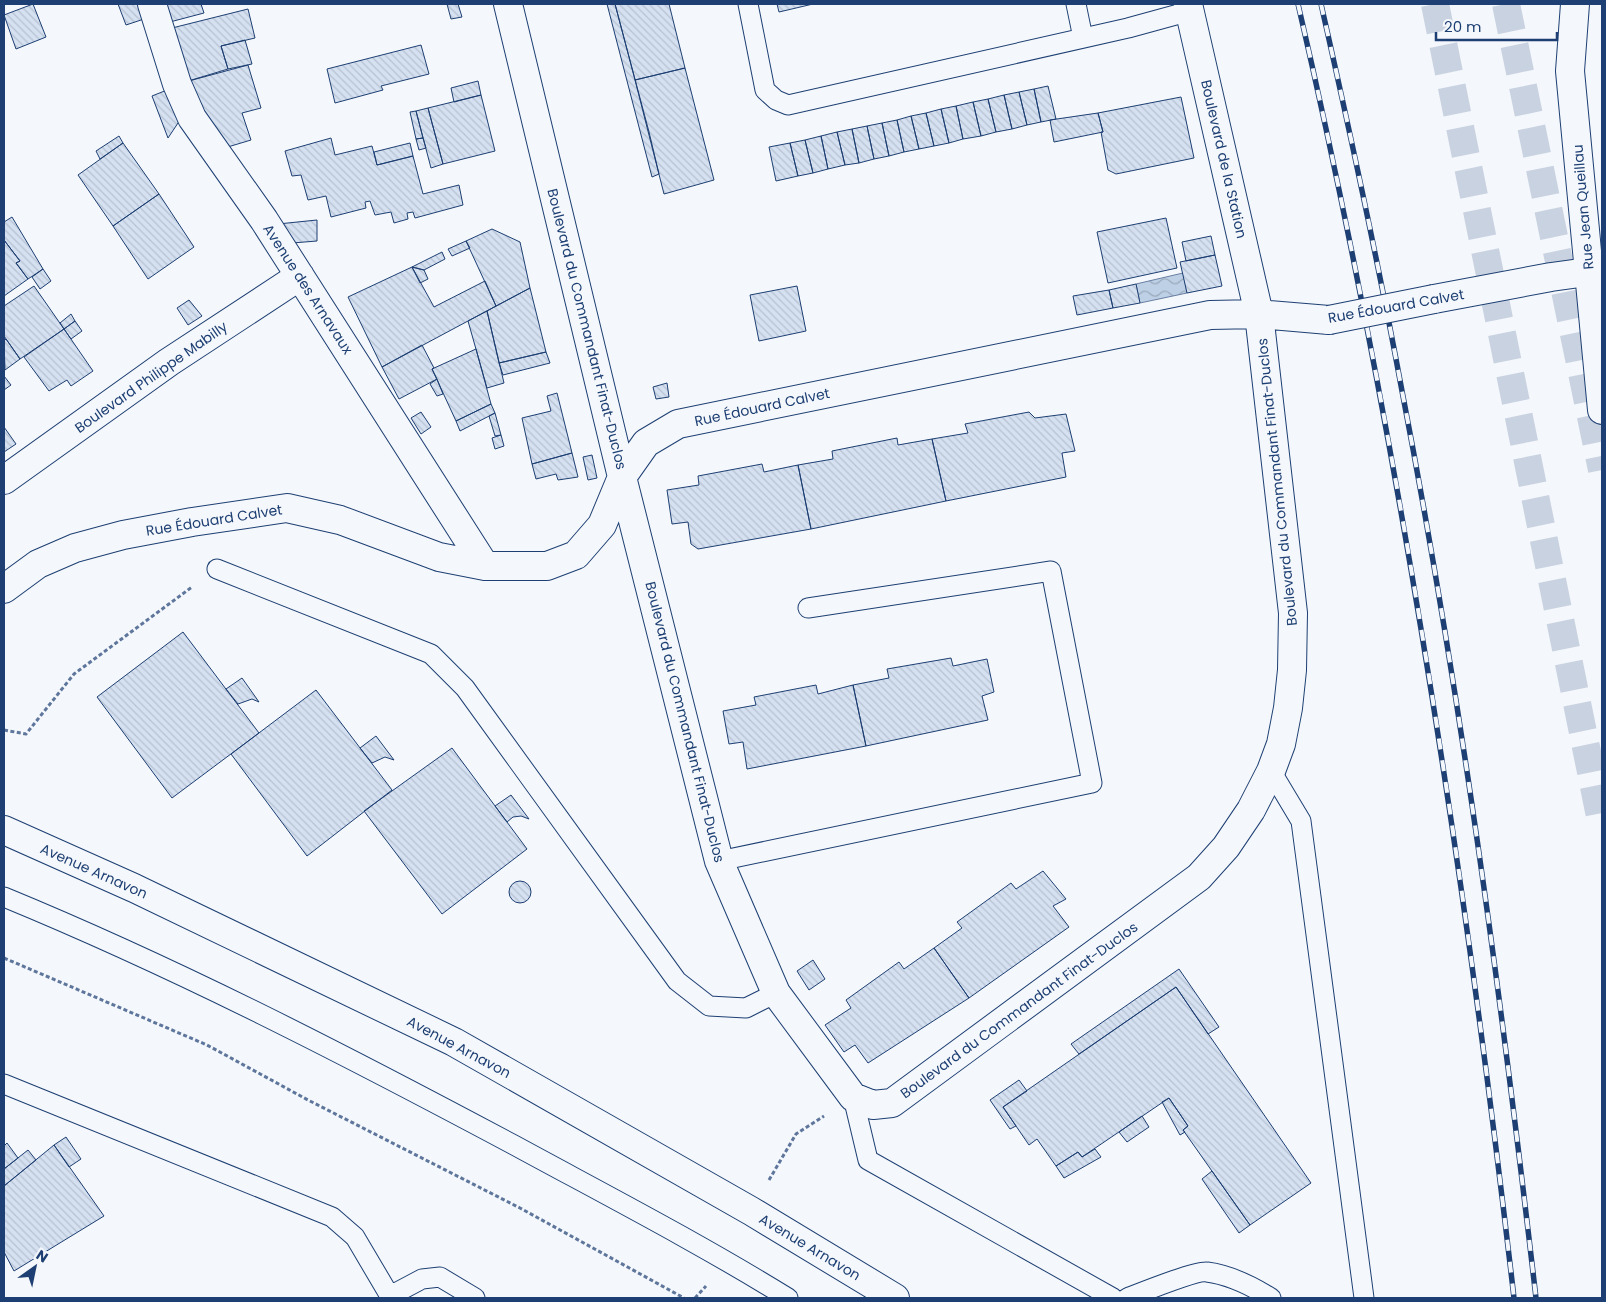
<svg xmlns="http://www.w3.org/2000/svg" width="1606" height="1302" font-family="Poppins,sans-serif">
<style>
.water{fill:url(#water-waves);stroke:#687fa3}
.building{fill:url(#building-back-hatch);stroke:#1d3f73}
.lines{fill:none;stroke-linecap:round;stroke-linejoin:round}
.highway-tunnel{stroke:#c9d2e0;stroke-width:28;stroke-dasharray:28 14;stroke-linecap:butt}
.lane-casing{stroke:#1d3f73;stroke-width:21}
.street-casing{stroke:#1d3f73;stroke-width:30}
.secondary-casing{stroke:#1d3f73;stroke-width:30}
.path{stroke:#5e769c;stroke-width:3;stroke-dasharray:4 2.5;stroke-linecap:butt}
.lane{stroke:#f4f7fb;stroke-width:19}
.street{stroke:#f4f7fb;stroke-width:28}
.secondary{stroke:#f4f7fb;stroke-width:28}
.rail-casing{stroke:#1d3f73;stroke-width:5.5}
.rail{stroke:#f4f7fb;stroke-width:4;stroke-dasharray:11;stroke-linecap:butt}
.street-bridge-casing{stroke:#1d3f73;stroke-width:30;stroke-linecap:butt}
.street-bridge{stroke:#f4f7fb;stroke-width:28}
.labels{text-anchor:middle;stroke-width:4;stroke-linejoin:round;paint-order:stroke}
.street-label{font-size:14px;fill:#1d3f73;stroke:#f4f7fb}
</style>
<defs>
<pattern id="water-waves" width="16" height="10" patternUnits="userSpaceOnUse" patternTransform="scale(1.25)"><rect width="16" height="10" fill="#bed0e5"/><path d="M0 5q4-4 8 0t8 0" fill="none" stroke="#9aaabe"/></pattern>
<pattern id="building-back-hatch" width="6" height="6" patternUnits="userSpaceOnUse" patternTransform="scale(1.25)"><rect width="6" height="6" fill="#d5e0f0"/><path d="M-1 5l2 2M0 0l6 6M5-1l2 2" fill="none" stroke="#b6c1d1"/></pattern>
</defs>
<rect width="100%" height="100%" fill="#f4f7fb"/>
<path class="water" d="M 1183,273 L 1187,293 L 1140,303 L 1136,284 Z"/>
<path class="building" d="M 33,4 L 46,37 L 16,49 L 4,15 Z
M 118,4 L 142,4 L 147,18 L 126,25 Z
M 160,4 L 201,4 L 204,13 L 166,23 Z
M 447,4 L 458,4 L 462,17 L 451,19 Z
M 607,4 L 615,4 L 649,132 L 659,174 L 652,177 Z
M 615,4 L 669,4 L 685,68 L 635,80 Z
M 777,4 L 813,4 L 779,12 Z
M 248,9 L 255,38 L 221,46 L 228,69 L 185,82 L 168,29 Z
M 245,40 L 252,64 L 228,69 L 221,46 Z
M 421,45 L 429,74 L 381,86 L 383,90 L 335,103 L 327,69 Z
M 248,65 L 261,108 L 242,113 L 251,140 L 221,149 L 185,82 Z
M 685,68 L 714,180 L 664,194 L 635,80 Z
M 478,81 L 481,95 L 454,102 L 451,88 Z
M 1048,86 L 1056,119 L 1041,122 L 1034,89 Z
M 172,88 L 182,117 L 168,138 L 152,96 Z
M 1034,89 L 1041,122 L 1027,125 L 1019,92 Z
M 1019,92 L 1027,125 L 1012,129 L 1004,95 Z
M 481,95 L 495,151 L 443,164 L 428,108 Z
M 1004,95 L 1012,129 L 996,132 L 988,99 Z
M 1181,97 L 1194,158 L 1116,174 L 1108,170 L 1101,132 L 1103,132 L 1098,113 Z
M 988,99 L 996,132 L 981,136 L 973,102 Z
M 973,102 L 981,136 L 963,139 L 956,106 Z
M 956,106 L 963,139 L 949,143 L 941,109 Z
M 428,108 L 443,164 L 431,168 L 416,111 Z
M 941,109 L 949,143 L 934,146 L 926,113 Z
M 416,111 L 423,138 L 416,139 L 410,112 Z
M 926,113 L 934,146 L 919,149 L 911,116 Z
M 1098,113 L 1103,132 L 1054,142 L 1050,120 Z
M 911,116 L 919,149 L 904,152 L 897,120 Z
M 897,120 L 904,152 L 889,156 L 882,123 Z
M 882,123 L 889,156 L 874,159 L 867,126 Z
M 867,126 L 874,159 L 859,163 L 852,129 Z
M 852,129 L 859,163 L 845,165 L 837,132 Z
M 837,132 L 845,165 L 828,169 L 821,136 Z
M 119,136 L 123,143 L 100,159 L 96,151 Z
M 821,136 L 828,169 L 813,173 L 805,140 Z
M 331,138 L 335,155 L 372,146 L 377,165 L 413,156 L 423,194 L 459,185 L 463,205 L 415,218 L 413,212 L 407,213 L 408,219 L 394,223 L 391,212 L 375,215 L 370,201 L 365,202 L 366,208 L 331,217 L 326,196 L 308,200 L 301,175 L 292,176 L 285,151 Z
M 423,138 L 426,148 L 419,150 L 416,139 Z
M 805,140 L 813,173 L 798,176 L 790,143 Z
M 123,143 L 159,194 L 113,226 L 78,175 Z
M 410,143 L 413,156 L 377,165 L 374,152 Z
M 790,143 L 798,176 L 776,181 L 769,147 Z
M 159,194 L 194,247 L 148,279 L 113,226 Z
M 12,217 L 43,269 L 28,279 L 16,263 L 20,261 L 4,240 L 4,222 Z
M 1166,218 L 1177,268 L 1108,283 L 1097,232 Z
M 317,220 L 317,241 L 292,243 L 278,224 Z
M 492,229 L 520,242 L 530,288 L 496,306 L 466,241 Z
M 1211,236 L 1215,255 L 1186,261 L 1182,242 Z
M 4,240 L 20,261 L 16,263 L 28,279 L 4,296 Z
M 466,241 L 470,248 L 452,256 L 448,249 Z
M 442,252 L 445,259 L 424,270 L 412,267 Z
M 1215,255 L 1222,286 L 1187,293 L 1180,262 Z
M 412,267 L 434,307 L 485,281 L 496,306 L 382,367 L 348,297 Z
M 412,267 L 424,270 L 428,279 L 420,283 Z
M 43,269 L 51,281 L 40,289 L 32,277 Z
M 1136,284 L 1140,303 L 1113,308 L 1109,290 Z
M 34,286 L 64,329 L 20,359 L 4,336 L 4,306 Z
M 797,286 L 806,331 L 759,341 L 750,295 Z
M 530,288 L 546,352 L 499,363 L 487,311 Z
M 1109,290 L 1113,308 L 1077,315 L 1073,296 Z
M 189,300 L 202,316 L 188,325 L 177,308 Z
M 487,311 L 504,383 L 487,388 L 468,321 Z
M 71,314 L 75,321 L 64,329 L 60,323 Z
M 75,321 L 82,331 L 71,339 L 64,329 Z
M 64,329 L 93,371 L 71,386 L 67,380 L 49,391 L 24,357 Z
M 6,339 L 20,359 L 5,370 L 4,341 Z
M 422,345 L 434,368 L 432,369 L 437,379 L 399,399 L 382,367 Z
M 476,349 L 491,404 L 456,421 L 432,369 Z
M 546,352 L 550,363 L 503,375 L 499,363 Z
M 4,376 L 11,385 L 4,390 Z
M 437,379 L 443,394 L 437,396 L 430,384 Z
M 667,383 L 669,397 L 656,399 L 653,387 Z
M 557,393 L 572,453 L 532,464 L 522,418 L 551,411 L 547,396 Z
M 491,404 L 495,413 L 460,431 L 456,421 Z
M 421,412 L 431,427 L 421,434 L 411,418 Z
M 1029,412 L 1035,418 L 1066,414 L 1075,451 L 1062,453 L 1066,477 L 946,501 L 932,439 L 968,433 L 965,424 Z
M 495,413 L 501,435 L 495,436 L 489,416 Z
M 4,427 L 16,444 L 4,452 Z
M 501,435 L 504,446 L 495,449 L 492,438 Z
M 897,438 L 898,445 L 932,439 L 946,501 L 811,529 L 798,465 L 833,459 L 832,451 Z
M 572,453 L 578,477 L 558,480 L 556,474 L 536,479 L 532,464 Z
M 592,455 L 597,478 L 588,480 L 583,457 Z
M 762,464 L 764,472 L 798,465 L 811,529 L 698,549 L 691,544 L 688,522 L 672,524 L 667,490 L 699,485 L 698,476 Z
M 183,632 L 259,733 L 172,798 L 97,697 Z
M 951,658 L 953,666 L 987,659 L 994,692 L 982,696 L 988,720 L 866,746 L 853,685 L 889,678 L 887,669 Z
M 242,678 L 259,702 L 252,699 L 238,704 L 226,689 Z
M 816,685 L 818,694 L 853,685 L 866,746 L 747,769 L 743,742 L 729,744 L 723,711 L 756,705 L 754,697 Z
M 316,690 L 392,790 L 307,856 L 231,754 Z
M 376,736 L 394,760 L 385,757 L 372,763 L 360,748 Z
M 452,748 L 527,849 L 442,914 L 364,811 Z
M 511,795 L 529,819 L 521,816 L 513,817 L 507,822 L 495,806 Z
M 1043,871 L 1066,899 L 1053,906 L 1069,927 L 969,998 L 934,948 L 962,928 L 957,922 L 1011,883 L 1016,889 Z
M509 892a11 11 0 1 1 22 0a11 11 0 1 1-22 0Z
M 934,948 L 969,998 L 868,1063 L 855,1045 L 844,1052 L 825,1025 L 851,1008 L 846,1000 L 899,962 L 904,969 Z
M 813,960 L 825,979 L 809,990 L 797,971 Z
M 1179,969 L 1219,1027 L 1208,1034 L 1176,987 L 1079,1054 L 1071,1044 Z
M 1176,987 L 1311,1183 L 1250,1225 L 1183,1130 L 1188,1126 L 1169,1098 L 1082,1157 L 1078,1152 L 1056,1166 L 1037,1139 L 1029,1145 L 1003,1107 Z
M 1019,1080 L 1027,1091 L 1003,1107 L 1016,1126 L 1010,1129 L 990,1100 Z
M 1169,1098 L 1188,1126 L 1183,1130 L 1185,1132 L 1180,1135 L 1162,1102 Z
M 1142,1116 L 1149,1127 L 1127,1142 L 1119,1132 Z
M 66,1137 L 81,1159 L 69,1167 L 54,1145 Z
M 7,1143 L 18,1158 L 4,1169 L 4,1146 Z
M 54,1145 L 104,1216 L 14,1271 L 4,1252 L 4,1186 Z
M 1095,1149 L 1101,1157 L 1064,1178 L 1056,1166 L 1078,1152 L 1082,1157 Z
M 28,1150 L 36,1160 L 4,1186 L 4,1169 Z
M 1212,1171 L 1250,1225 L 1239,1233 L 1202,1179 Z"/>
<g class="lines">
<path class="highway-tunnel" d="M 1435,4 L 1602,826
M 1506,4 L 1602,470"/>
<g class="lane-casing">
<path id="lane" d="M 748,4 L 765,90 L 776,100 L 788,105 L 1128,28 L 1190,11
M 1076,4 L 1083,38
M 217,569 L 431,654 L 465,688 L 677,981 L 709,1006 L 746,1008 L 776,993
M 1271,771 L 1301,821 L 1364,1298
M 719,861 L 1092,783 L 1051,571 L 808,608
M 4,897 C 179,969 347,1056 514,1145 C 606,1195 699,1243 788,1298
M 4,1084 L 332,1217 L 355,1237 L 391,1298
M 853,1097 L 868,1160 L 1113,1298
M 390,1296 L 422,1279 L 440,1277 L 475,1298
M 1127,1298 C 1140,1293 1197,1270 1207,1272 C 1230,1275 1252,1286 1271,1298"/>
</g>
<g class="street-casing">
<path id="street" d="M 152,4 L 177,84 L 192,118 L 264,220 L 485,566
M 508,4 L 622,477 L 719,861 L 776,993 L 853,1097 L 873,1105 L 892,1103 L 1199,877 L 1226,847 L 1251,810 L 1271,771 L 1281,744 L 1288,708 L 1292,670 L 1293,613 L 1259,314 L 1188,4
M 1434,299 L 1551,277 L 1602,270
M 4,480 L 169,362 L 300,276
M 4,589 L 38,564 L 75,548 L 123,535 L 192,522 L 287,508 L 340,520 L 439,557 L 485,566 L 547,566 L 576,555 L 602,525 L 622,477 L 646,443 L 678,424 L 1210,315 L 1259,314 L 1329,320"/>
</g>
<g class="secondary-casing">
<path id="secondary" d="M 1575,4 L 1570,71 L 1602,410
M 4,830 L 134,888 L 454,1042 L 751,1211 L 895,1298"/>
</g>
<path class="path" d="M 4,730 L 26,734 L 74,674 L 192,587
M 4,958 L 207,1045 L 308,1100 L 520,1208 L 684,1298
M 769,1180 L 796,1134 L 824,1116
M 695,1298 L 706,1286"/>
<use href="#lane" class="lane"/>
<use href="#street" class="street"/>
<use href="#secondary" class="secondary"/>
<g class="rail-casing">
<path id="rail" d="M 1298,4 C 1397,430 1464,864 1514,1298
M 1321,4 C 1350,132 1378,261 1402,391 C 1460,691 1501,995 1536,1298"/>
</g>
<use href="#rail" class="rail"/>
<g class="street-bridge-casing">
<path id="street-bridge" d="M 1329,320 L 1434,299"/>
</g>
<use href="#street-bridge" class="street-bridge"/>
</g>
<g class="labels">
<g class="street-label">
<text transform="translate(1224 159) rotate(77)" y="5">Boulevard de la Station</text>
<text transform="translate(1583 207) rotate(-95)" y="5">Rue Jean Queillau</text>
<text transform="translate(308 289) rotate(57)" y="5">Avenue des Arnavaux</text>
<text transform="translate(1396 306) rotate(-10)" y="5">Rue Édouard Calvet</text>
<text transform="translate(587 329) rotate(76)" y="5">Boulevard du Commandant Finat-Duclos</text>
<text transform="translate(151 377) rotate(-35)" y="5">Boulevard Philippe Mabilly</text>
<text transform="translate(762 407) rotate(-12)" y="5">Rue Édouard Calvet</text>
<text transform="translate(1277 482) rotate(-96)" y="5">Boulevard du Commandant Finat-Duclos</text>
<text transform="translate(214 520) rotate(-9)" y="5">Rue Édouard Calvet</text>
<text transform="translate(685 722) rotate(76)" y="5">Boulevard du Commandant Finat-Duclos</text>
<text transform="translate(94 871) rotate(24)" y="5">Avenue Arnavon</text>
<text transform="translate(1019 1010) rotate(-36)" y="5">Boulevard du Commandant Finat-Duclos</text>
<text transform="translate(459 1047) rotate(28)" y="5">Avenue Arnavon</text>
<text transform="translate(810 1247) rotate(31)" y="5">Avenue Arnavon</text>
</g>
</g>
<rect width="1606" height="1302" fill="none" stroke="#1d3f73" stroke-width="10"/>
<g transform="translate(35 1267) rotate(33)" stroke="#f4f7fb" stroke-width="4" paint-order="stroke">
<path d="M0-4L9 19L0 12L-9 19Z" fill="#1d3f73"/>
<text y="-8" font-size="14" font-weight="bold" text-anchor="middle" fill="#1d3f73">N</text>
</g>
<path d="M1436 32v8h121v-8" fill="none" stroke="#1d3f73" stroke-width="2.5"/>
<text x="1444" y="32" font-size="15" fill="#1d3f73" stroke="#f4f7fb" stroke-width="4" paint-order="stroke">20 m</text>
</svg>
